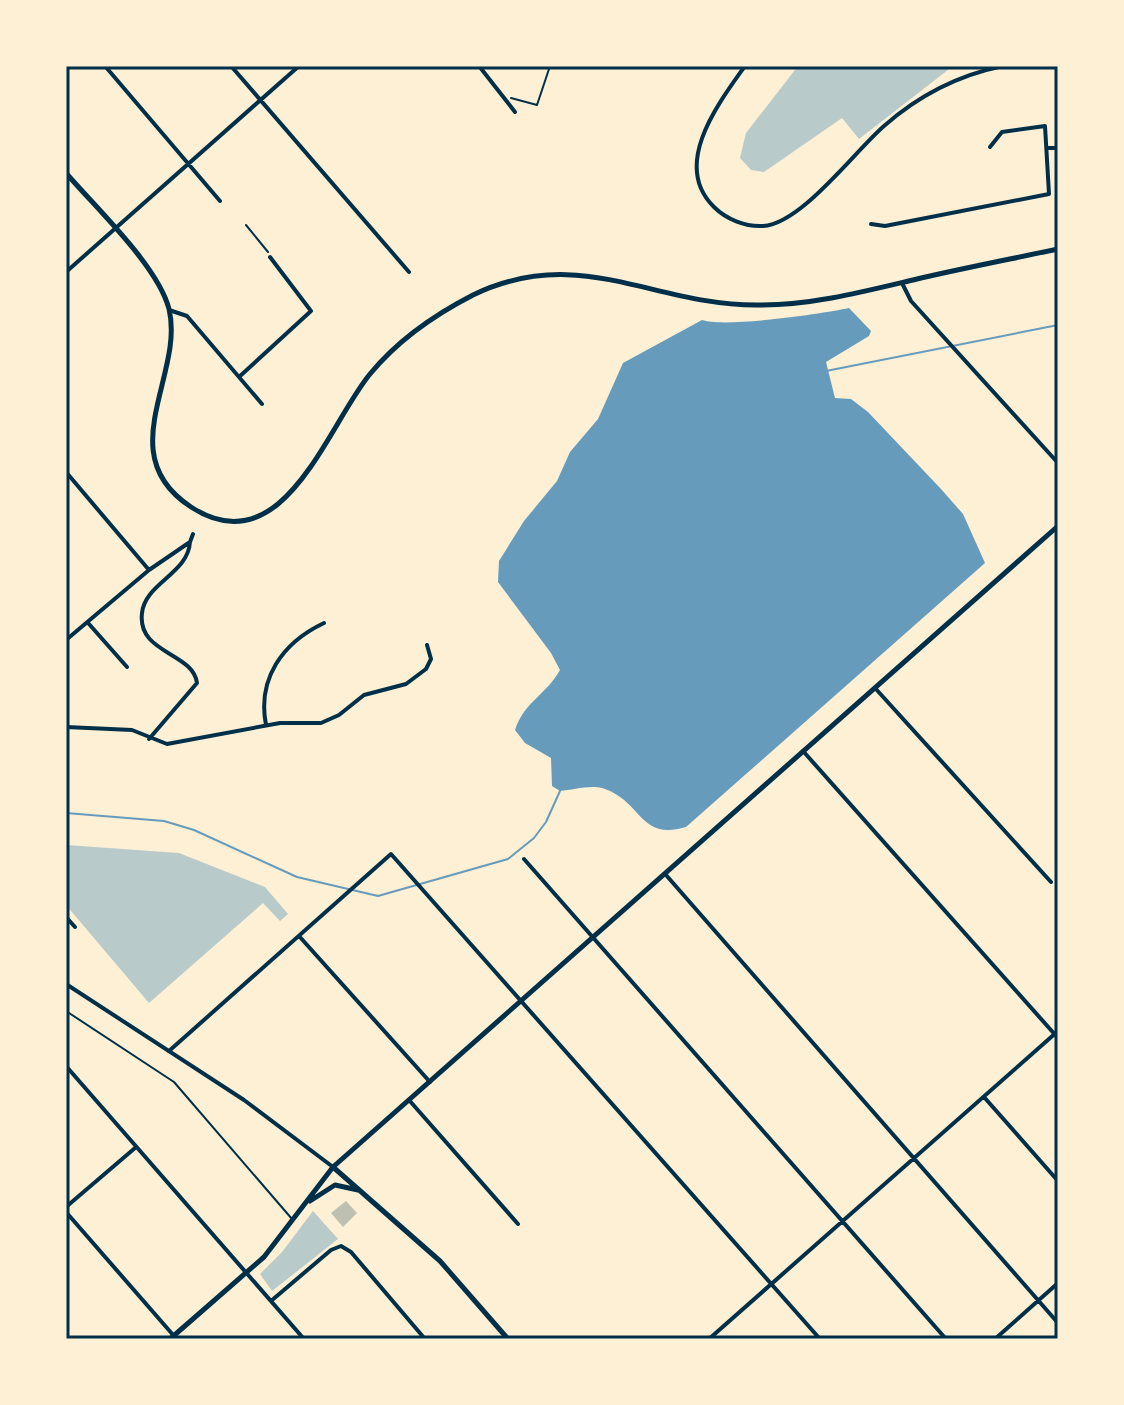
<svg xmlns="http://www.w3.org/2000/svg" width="1124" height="1405" font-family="'Work Sans',sans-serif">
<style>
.green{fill:#b9caca}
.water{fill:#669bbc}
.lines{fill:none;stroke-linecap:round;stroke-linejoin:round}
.stream{stroke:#669bbc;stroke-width:2}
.building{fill:#bec0b2}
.path{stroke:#003049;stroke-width:2}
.service{stroke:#003049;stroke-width:2}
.minor{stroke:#003049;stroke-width:4}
.tertiary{stroke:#003049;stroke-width:4}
.secondary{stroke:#003049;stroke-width:5}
.neatline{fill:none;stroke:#003049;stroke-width:3}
</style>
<rect width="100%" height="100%" fill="#fdf0d5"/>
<path class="green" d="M 798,66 L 953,66 L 859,139 L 842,118 L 764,172 L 751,170 L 740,158 L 746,133 Z
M 66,845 L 179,853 L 265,887 L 288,914 L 280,921 L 263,903 L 149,1003 L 66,905 Z
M 313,1211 L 338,1239 L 272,1291 L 260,1274 L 282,1252 Z"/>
<path class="water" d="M 849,308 L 871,331 L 869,336 L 826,362 L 835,398 L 851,399 L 868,412 L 941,489 L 963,514 L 985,563 L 686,827 C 640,841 642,802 605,789 C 592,784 573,790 560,791 L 552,786 L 551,758 L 525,743 L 515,730 C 524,702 546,695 560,670 L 551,653 L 498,582 L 499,561 L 524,521 L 557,481 L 570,452 L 598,419 L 623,363 L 702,320 C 724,328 821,314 849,308 Z"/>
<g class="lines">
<path class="stream" d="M 826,371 L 1058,325
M 66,813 L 164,821 L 194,830 L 297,877 L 378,896 L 508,859 L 534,838 L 546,822 L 560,791"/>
</g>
<path class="building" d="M 346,1201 L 357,1213 L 343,1227 L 331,1213 Z"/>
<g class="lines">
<path class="path" d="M 511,98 L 537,105 L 550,66
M 246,225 L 268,252"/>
<path class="service" d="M 66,1011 L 174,1082 L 292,1219"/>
<path class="minor" d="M 105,66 L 220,201
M 231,66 L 409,272
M 479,66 L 515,112
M 745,66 C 718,104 671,165 714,207 C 726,219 745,227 763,226 C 801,224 855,151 884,126 C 918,96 959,75 1003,66
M 1050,66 L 1058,67
M 1047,148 L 1058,148
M 871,224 L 885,226 L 1049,194 L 1045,126 L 1002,132 L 990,147
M 66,272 L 299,66
M 169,310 L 187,316 L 262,404
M 239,377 L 311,311 L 270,257
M 66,472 L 149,570
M 89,624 L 127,667
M 66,640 L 149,570 L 190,542 L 193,534
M 875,688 L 1051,882
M 266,725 C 257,679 282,643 324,623
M 66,727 L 132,730 L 167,744 L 280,723 L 321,723 L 339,715 L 364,695 L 406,684 L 426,669 L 431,659 L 427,645
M 149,739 L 197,683 C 193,652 137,654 142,613 C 145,583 188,574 190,542
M 803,751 L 1058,1038
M 524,859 L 946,1339
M 666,875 L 1058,1323
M 66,917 L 75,927
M 299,936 L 430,1082
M 169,1051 L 391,854 L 820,1339
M 66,1066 L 304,1339
M 984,1097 L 1058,1181
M 409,1100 L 518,1224
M 66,1207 L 135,1148
M 66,1212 L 174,1336
M 271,1301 L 331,1250 L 341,1246 L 351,1252 L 425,1339
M 709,1339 L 1058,1031
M 995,1339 L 1058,1283"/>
<path class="tertiary" d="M 902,283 L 911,301 L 1058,463
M 66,984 L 244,1100 L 333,1167"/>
<path class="secondary" d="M 66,173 C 96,208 158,266 169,309 C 185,375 110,454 191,507 C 283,567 327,426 370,374 C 398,340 434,315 473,295 C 581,243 654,307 761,305 C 813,305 866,291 917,279 C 964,268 1011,259 1058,249
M 333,1167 L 440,1261 L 508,1339
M 310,1201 L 335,1185 L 358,1190
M 170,1339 L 264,1257 L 333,1167 L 1058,526"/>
</g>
<rect width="1124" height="1405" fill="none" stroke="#fdf0d5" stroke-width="136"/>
<rect x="68" y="68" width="988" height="1269" class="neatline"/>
</svg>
